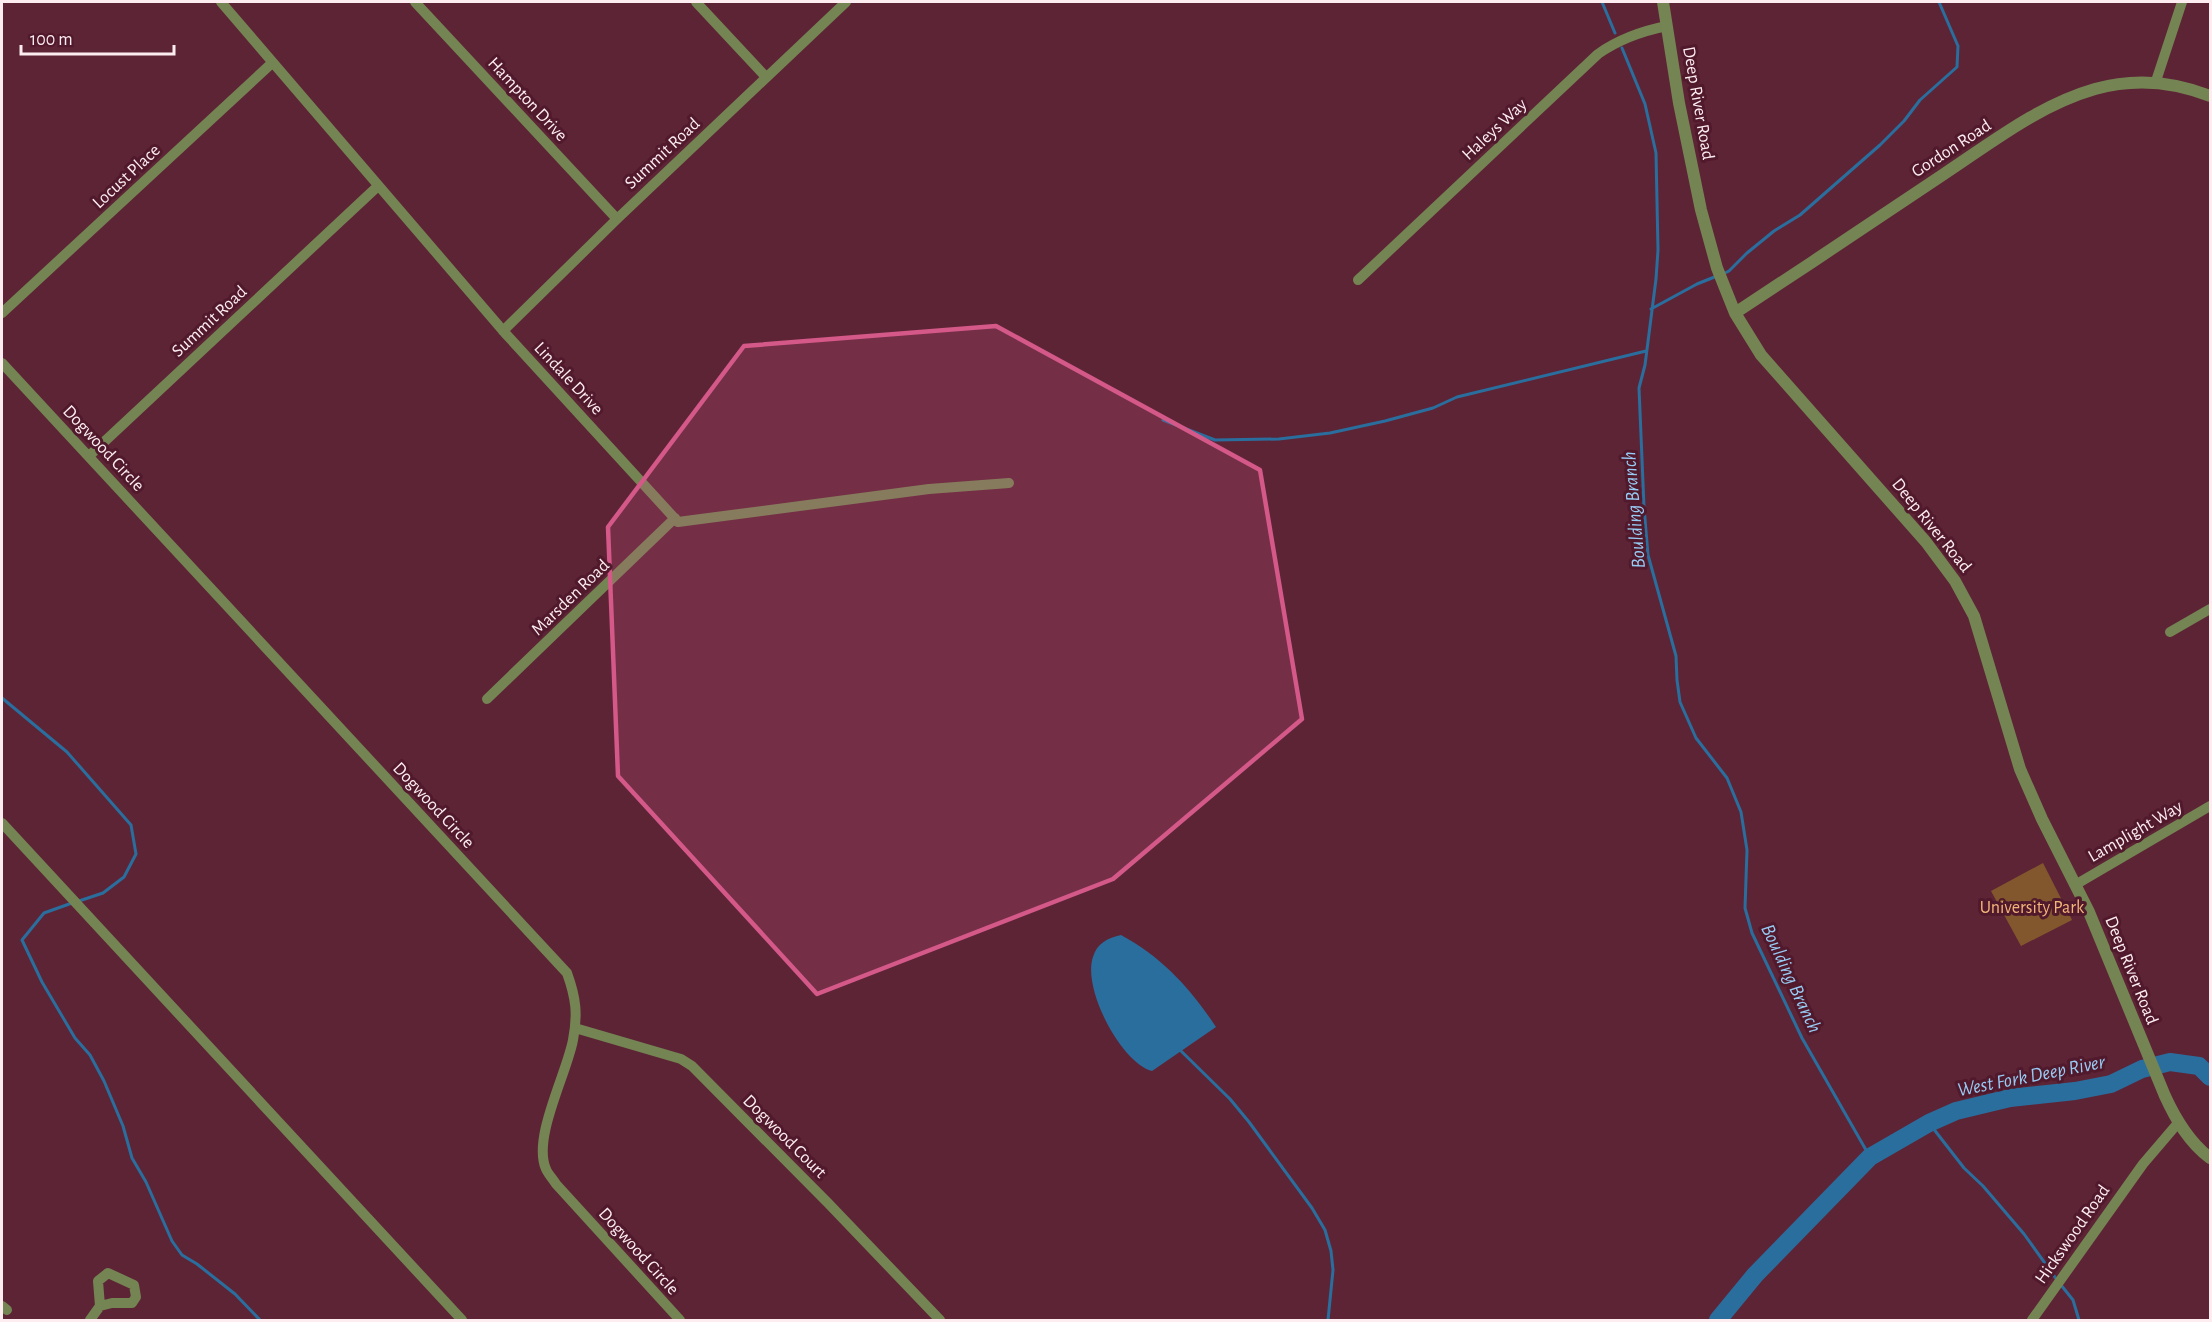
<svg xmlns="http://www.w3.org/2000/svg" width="2212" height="1322" font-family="'Alegreya Sans',sans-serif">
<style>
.green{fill:#82572d}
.water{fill:#2a6e9e}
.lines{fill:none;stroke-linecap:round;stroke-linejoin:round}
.stream{stroke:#2a6e9e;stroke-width:3}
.river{stroke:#2a6e9e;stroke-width:18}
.minor{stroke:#748453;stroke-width:10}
.tertiary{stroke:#748453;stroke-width:12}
.marked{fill:#d45888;fill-opacity:0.2;stroke:#d45888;stroke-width:4.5;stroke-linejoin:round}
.labels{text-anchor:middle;stroke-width:6;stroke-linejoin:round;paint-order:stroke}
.street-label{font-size:18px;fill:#fdedf1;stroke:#51192c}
.park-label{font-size:18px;fill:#f4b57a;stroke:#51192c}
.water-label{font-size:20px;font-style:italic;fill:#98cbf4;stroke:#51192c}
</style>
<rect width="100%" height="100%" fill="#5d2436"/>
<path class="green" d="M 2043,863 L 2072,920 L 2021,946 L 1991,891 Z"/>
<path class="water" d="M 1121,935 C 1162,957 1191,989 1216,1027 L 1152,1071 C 1121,1063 1082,988 1093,957 C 1097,943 1108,938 1121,935 Z"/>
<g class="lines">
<path class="stream" d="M 1602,2 L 1615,33
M 1622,48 L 1645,104 L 1656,153 L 1658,250 L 1656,279 L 1645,365 L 1639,388 L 1644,507 L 1648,555 L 1676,656 L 1677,680 L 1680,702 L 1696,738 L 1727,778 L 1741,812 L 1747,850 L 1745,908 L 1752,933 L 1802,1038 L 1870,1157
M 1723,274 L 1729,271 L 1747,253 L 1774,231 L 1800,215 L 1880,145 L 1904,121 L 1920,100 L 1957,67 L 1958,46 L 1939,2
M 1651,309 L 1697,284 L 1717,276
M 1163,420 L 1215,440 L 1279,439 L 1330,433 L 1385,421 L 1433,408 L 1457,397 L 1646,351
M 2,698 L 67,752 L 131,825 L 136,854 L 124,877 L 103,893 L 79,901
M 72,903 L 44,913 L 22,940 L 42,982 L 75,1038 L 90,1055 L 104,1081 L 123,1126 L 132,1158 L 146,1182 L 172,1241 L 182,1255 L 197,1264 L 235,1294 L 260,1320
M 1180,1050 L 1230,1099 L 1249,1122 L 1312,1208 L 1325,1230 L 1331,1251 L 1333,1270 L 1328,1320
M 1929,1123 L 1964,1168 L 1983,1186 L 2024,1234 L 2057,1280
M 2061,1285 L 2073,1300 L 2079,1320"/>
<path class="river" d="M 1718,1320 L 1755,1275 L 1870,1157 L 1929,1123 L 1956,1111 L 2010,1098 L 2075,1091 L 2111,1084 L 2142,1069 L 2170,1062 L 2199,1066 L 2210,1077"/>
<path class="minor" d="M 221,2 L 505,333 L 678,522 L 929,489 L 1009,483
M 415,2 L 617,219
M 696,2 L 766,77
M 2156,81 L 2182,2
M 1358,280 L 1598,54 C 1619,39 1642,31 1667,26
M 2,313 L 272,63
M 503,331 L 617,219 L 846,2
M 2,363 L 567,973 C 576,998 578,1014 573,1040 C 567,1073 532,1138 546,1169 C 548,1174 553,1179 556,1184 L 680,1320
M 89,456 L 378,186
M 2170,632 L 2210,609
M 487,699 L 675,518
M 2,823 L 462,1320
M 2075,885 L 2210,806
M 575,1028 L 681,1059 L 692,1066 L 828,1203 L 940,1320
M 2,1306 L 7,1310
M 90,1320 L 100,1306 L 98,1281 L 108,1273 L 134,1285 L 136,1297 L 132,1303 L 112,1303 L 100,1306
M 2032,1320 L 2143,1164 L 2178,1123"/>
<path class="tertiary" d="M 1663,2 L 1679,103 L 1701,210 L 1717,268 L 1735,313 L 1761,355 L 1926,542 L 1955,581 L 1974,616 L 2020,769 L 2042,819 L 2089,912 L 2165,1096 C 2176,1120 2189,1142 2210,1158
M 1735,313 C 1805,267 1874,221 1944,174 C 1991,143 2039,105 2095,89 C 2134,78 2172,81 2210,96"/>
</g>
<path class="marked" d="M 996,326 L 1260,470 L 1302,719 L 1113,879 L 817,994 L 618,776 L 608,527 L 744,346 Z"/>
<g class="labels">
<g class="street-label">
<text transform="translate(528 99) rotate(47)" y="6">Hampton Drive</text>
<text transform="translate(1699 103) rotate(80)" y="6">Deep River Road</text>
<text transform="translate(1494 129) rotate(-43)" y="6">Haleys Way</text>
<text transform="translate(1951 148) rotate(-33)" y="6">Gordon Road</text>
<text transform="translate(662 153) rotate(-43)" y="6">Summit Road</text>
<text transform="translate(126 176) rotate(-43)" y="6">Locust Place</text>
<text transform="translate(209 321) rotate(-43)" y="6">Summit Road</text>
<text transform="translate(569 378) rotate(47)" y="6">Lindale Drive</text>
<text transform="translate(104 448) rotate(47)" y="6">Dogwood Circle</text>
<text transform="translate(1932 525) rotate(51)" y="6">Deep River Road</text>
<text transform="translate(570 597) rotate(-44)" y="6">Marsden Road</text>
<text transform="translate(434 805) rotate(47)" y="6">Dogwood Circle</text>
<text transform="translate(2135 831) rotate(-30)" y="6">Lamplight Way</text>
<text transform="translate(2132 970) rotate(68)" y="6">Deep River Road</text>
<text transform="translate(785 1136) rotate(45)" y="6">Dogwood Court</text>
<text transform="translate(2072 1234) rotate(-55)" y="6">Hickswood Road</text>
<text transform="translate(639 1251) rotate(48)" y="6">Dogwood Circle</text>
</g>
<g class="park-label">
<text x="2032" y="913">University Park</text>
</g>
<g class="water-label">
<text transform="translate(1633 510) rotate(-95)" y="7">Boulding Branch</text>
<text transform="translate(1792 978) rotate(65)" y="7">Boulding Branch</text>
<text transform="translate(2031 1075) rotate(-11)" y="7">West Fork Deep River</text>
</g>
</g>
<rect width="2212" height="1322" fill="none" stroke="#fdedf1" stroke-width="6"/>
<path d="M21 45v9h153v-9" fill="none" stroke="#fdedf1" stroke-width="3"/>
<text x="30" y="45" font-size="18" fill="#fdedf1" stroke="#51192c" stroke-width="4.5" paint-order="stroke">100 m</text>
</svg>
